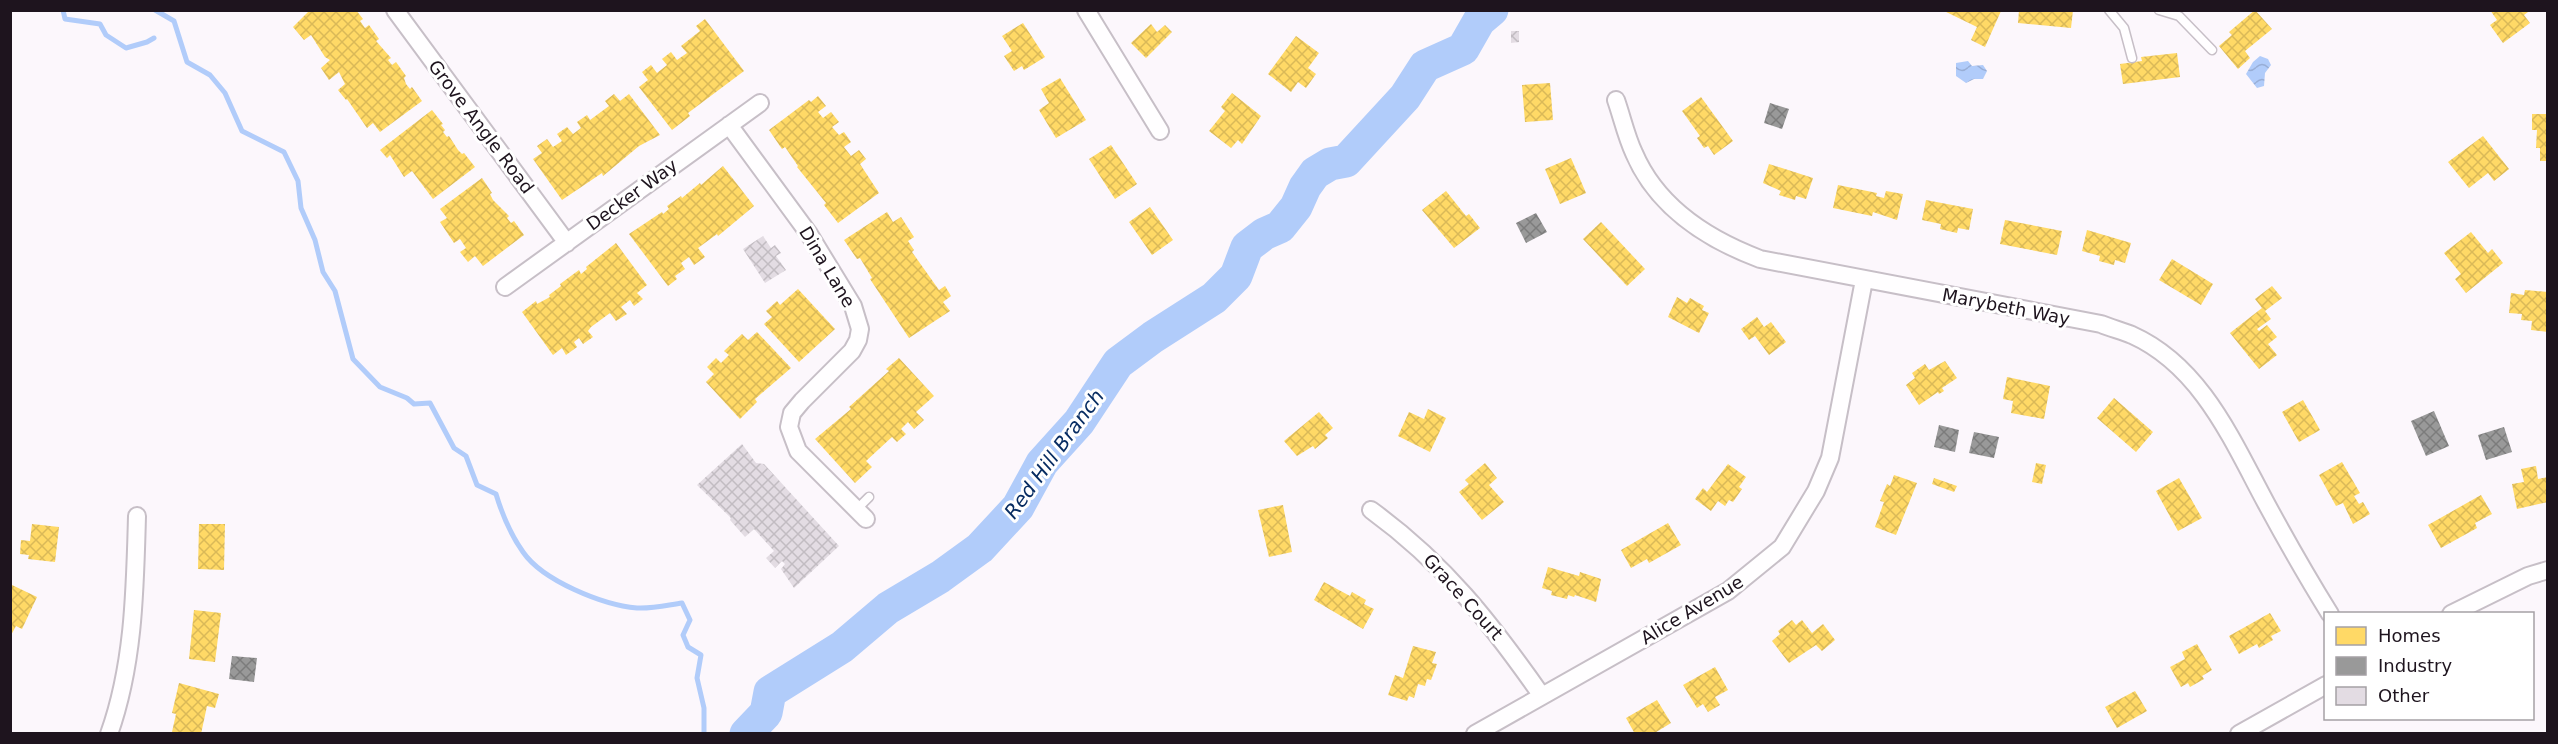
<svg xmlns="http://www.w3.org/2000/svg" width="2558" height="744" font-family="'DejaVu Sans',sans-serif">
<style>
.water{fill:url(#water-waves)}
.homes{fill:url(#homes-cross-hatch)}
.industry{fill:url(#industry-cross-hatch)}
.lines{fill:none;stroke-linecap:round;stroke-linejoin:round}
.stream{stroke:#b1ccfa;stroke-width:5}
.river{stroke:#b1ccfa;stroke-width:33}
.building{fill:url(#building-cross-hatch)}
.service-casing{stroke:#c7bfc7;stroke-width:11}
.minor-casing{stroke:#c7bfc7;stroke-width:20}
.service{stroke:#fffeff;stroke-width:8}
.minor{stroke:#fffeff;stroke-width:16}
.labels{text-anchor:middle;stroke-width:6;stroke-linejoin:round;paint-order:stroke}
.street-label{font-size:18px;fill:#1e141e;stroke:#fff}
.water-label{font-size:20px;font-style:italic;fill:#072c62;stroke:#fff}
</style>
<defs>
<pattern id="water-waves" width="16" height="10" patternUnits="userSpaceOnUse" patternTransform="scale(1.5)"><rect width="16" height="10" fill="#b1ccfa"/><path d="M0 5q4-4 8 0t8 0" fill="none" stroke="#98aed6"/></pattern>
<pattern id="homes-cross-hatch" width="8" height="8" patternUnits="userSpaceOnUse" patternTransform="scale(1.5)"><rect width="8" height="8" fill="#ffd966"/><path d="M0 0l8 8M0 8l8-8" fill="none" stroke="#dab958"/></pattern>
<pattern id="industry-cross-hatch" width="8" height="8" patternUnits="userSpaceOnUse" patternTransform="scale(1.5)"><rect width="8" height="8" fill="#999"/><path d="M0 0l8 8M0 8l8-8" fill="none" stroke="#7c7c7c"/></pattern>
<pattern id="building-cross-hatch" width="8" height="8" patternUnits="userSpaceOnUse" patternTransform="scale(1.5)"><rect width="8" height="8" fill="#e3dce3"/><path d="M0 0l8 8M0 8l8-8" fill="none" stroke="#c2bcc2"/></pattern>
</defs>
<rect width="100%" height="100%" fill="#fcf7fc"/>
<path class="water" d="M 2260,56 L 2268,59 L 2271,65 L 2265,73 L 2264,86 L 2257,88 L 2246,74 L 2253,62 Z
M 1968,61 L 1972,66 L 1983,65 L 1987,71 L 1983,79 L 1974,79 L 1966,83 L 1956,76 L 1956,63 Z"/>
<path class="homes" d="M 310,10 L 356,10 L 363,19 L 360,21 L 365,28 L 369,25 L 379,39 L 376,41 L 391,58 L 388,60 L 392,65 L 396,62 L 406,76 L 404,78 L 406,84 L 410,89 L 412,87 L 422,101 L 380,132 L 373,123 L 367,128 L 347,99 L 346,100 L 338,90 L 345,84 L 339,72 L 329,80 L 321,68 L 330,60 L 325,57 L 311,35 L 304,40 L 293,27 Z
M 1942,10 L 2000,10 L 2001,11 L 1985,47 L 1971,40 L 1977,27 Z
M 2019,10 L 2073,10 L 2071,28 L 2018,23 Z
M 2255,10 L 2272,29 L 2245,51 L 2250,58 L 2238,69 L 2219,46 L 2232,35 L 2229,32 Z
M 2490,10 L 2526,10 L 2528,12 L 2524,15 L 2530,23 L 2503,43 L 2490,25 L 2497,20 Z
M 705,19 L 744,71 L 688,113 L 690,116 L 672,130 L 639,87 L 648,80 L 642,72 L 651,65 L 657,73 L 667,65 L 662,59 L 671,52 L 677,60 L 687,53 L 681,46 L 700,31 L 696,26 Z
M 1023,23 L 1045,57 L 1024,70 L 1022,66 L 1014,71 L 1004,56 L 1012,51 L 1002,36 Z
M 1151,24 L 1157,32 L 1165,25 L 1172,32 L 1146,58 L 1131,43 Z
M 1296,36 L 1319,53 L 1308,68 L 1316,74 L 1306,88 L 1298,82 L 1291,92 L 1268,74 Z
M 2177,53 L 2180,77 L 2123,84 L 2120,64 L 2142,61 L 2141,57 Z
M 1060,78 L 1086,120 L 1056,138 L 1039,110 L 1049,103 L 1041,89 Z
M 1550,83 L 1553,120 L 1525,122 L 1522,85 Z
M 1232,93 L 1261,116 L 1242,144 L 1238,140 L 1231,148 L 1209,131 L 1225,111 L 1221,107 Z
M 614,94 L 620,101 L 629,94 L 660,135 L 639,146 L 603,176 L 602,173 L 562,200 L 533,159 L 542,153 L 537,146 L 547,139 L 553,147 L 562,141 L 557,134 L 567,127 L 573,134 L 581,128 L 577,122 L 587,115 L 590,120 L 609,106 L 605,101 Z
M 818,96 L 826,106 L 818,112 L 823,118 L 831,112 L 839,122 L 832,127 L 839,135 L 844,132 L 851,142 L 844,147 L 851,156 L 859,150 L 866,159 L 860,164 L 879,193 L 838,223 L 824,205 L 826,203 L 797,167 L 798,166 L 785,147 L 782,149 L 769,130 L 809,100 L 811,102 Z
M 1701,97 L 1733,141 L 1714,155 L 1708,146 L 1704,148 L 1697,138 L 1700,136 L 1682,111 Z
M 432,110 L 443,124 L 441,125 L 445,130 L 443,132 L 447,137 L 449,136 L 458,150 L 462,154 L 464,153 L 475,167 L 433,199 L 412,171 L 404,177 L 390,155 L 387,158 L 380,150 Z
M 2532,114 L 2548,114 L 2548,161 L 2540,161 L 2540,148 L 2536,148 L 2537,130 L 2532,130 Z
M 2483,136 L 2509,169 L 2494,181 L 2488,173 L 2469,188 L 2448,162 Z
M 1111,145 L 1137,184 L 1115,199 L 1089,159 Z
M 1571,158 L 1586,193 L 1560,204 L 1545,169 Z
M 1769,164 L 1813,178 L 1806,199 L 1796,196 L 1795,200 L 1779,195 L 1781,191 L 1763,183 Z
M 723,166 L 754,206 L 718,236 L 717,234 L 698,248 L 705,257 L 694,265 L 689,257 L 681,263 L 685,269 L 675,276 L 677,279 L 668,286 L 629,234 L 662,212 L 663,214 L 669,209 L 667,206 L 681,196 L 682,198 L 700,183 L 701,185 Z
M 482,178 L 492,193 L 490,194 L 493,200 L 509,216 L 507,218 L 511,223 L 514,221 L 524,235 L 483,266 L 475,256 L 468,262 L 460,252 L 466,248 L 460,239 L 454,243 L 440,222 L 447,218 L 440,209 Z
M 1838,185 L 1877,193 L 1876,196 L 1884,198 L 1886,191 L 1903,194 L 1897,220 L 1873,212 L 1872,216 L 1833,208 Z
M 1446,191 L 1466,216 L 1469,214 L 1480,228 L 1454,248 L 1422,210 Z
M 1926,200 L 1973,209 L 1969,230 L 1958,228 L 1957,233 L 1940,229 L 1941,224 L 1922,220 Z
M 1150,207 L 1173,240 L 1152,255 L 1129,222 Z
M 887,212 L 893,222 L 901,217 L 914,237 L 908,241 L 914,250 L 912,252 L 939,290 L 945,286 L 951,296 L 943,302 L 950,311 L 909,338 L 870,279 L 872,278 L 860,258 L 857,259 L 844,240 Z
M 2005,220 L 2062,231 L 2057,255 L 2000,244 Z
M 1601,222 L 1645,269 L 1627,286 L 1583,239 Z
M 2087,230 L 2131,243 L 2125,263 L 2115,260 L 2114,265 L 2099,261 L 2100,256 L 2082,251 Z
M 2471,232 L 2488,253 L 2492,249 L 2503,263 L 2466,293 L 2455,279 L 2461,274 L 2444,253 Z
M 616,243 L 647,285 L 637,293 L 643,299 L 634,306 L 630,300 L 621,307 L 627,314 L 616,321 L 610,313 L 591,327 L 588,331 L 593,337 L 583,344 L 579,338 L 574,342 L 577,347 L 566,355 L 562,348 L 553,355 L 522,312 L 536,301 L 537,304 L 550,297 L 549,295 L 561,286 L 560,284 L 579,270 L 581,274 L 587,269 L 586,267 Z
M 2172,259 L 2213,284 L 2201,305 L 2159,280 Z
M 2272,286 L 2282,298 L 2265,311 L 2271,319 L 2257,329 L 2259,331 L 2267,325 L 2277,337 L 2268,344 L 2277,355 L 2259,369 L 2230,333 L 2262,308 L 2255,299 Z
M 798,289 L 835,329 L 799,362 L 764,324 L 772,317 L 766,311 L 777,301 L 780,305 Z
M 2525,290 L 2548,292 L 2548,332 L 2531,330 L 2532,321 L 2521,320 L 2522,314 L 2509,313 L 2511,293 L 2524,295 Z
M 1677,297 L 1687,303 L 1690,298 L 1704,306 L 1702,310 L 1709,313 L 1699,333 L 1668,317 Z
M 1757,317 L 1764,327 L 1771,322 L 1786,342 L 1769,355 L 1755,336 L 1749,340 L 1741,329 Z
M 757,332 L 791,368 L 755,399 L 757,402 L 740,419 L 706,382 L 714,374 L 707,367 L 716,358 L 721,363 L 729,355 L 724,351 L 742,334 L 748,340 Z
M 899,358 L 934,396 L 916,412 L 924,420 L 914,429 L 908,422 L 901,429 L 906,434 L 897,442 L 892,437 L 866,461 L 872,467 L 855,483 L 815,439 L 851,409 L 849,407 L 889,371 L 886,369 Z
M 1945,361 L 1957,378 L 1942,388 L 1944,391 L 1939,394 L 1938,392 L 1919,405 L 1906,385 L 1915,378 L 1912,373 L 1925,364 L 1929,370 Z
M 2007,377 L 2050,386 L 2044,419 L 2011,413 L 2013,401 L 2003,399 Z
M 2114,398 L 2153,432 L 2136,452 L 2097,418 Z
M 2303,400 L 2320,430 L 2299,442 L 2282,412 Z
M 1428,409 L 1446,418 L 1430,452 L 1398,436 L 1409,412 L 1424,419 Z
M 1319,412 L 1333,428 L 1325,435 L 1328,438 L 1315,449 L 1313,446 L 1297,456 L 1284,441 Z
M 2342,462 L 2360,493 L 2354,496 L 2359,504 L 2363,502 L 2370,514 L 2353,524 L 2343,503 L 2336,506 L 2319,475 Z
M 1485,463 L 1497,478 L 1489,485 L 1504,502 L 1482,520 L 1459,492 L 1469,484 L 1465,480 Z
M 2036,463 L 2046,465 L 2042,484 L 2032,482 Z
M 1728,464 L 1746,477 L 1739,487 L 1742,489 L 1733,502 L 1729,500 L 1725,506 L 1718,501 L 1711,511 L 1695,499 L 1703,488 L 1707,492 Z
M 2536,466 L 2538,479 L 2548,477 L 2548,502 L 2517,509 L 2512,484 L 2524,482 L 2521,469 Z
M 1894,475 L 1917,483 L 1896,535 L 1875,527 L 1884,502 L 1880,501 L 1887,484 L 1890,486 Z
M 1934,478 L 1957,486 L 1954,492 L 1932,484 Z
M 2179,478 L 2202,518 L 2178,531 L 2156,491 Z
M 2481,495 L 2492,514 L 2475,523 L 2477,528 L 2441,548 L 2428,525 Z
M 1283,505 L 1292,552 L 1269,557 L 1258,510 Z
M 1668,523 L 1681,545 L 1649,563 L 1647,559 L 1631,568 L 1621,550 Z
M 32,524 L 59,527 L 55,562 L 28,559 L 29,555 L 20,554 L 21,540 L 30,541 Z
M 199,524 L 225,524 L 224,570 L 198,569 Z
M 1548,567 L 1579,576 L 1580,572 L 1601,579 L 1596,602 L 1575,595 L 1574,597 L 1568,595 L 1567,599 L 1551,595 L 1552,591 L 1542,588 Z
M 1324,582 L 1350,596 L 1352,592 L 1366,600 L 1364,604 L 1374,609 L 1363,629 L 1314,600 Z
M 12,585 L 37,597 L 22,629 L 16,626 L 10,637 Z
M 194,610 L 221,613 L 215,662 L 189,659 Z
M 2270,613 L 2281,631 L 2271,636 L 2273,640 L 2259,648 L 2257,644 L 2239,654 L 2229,636 Z
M 1792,620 L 1796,625 L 1802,620 L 1812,633 L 1823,624 L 1835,640 L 1822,651 L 1816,645 L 1789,663 L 1772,641 L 1780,634 L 1778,631 Z
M 2197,644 L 2212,670 L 2202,676 L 2204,679 L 2190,687 L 2188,683 L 2181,687 L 2170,667 L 2185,659 L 2182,652 Z
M 1413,646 L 1436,652 L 1432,663 L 1437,664 L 1431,680 L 1427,679 L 1425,686 L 1418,684 L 1414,698 L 1409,696 L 1407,701 L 1388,695 L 1395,675 L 1403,678 Z
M 1715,667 L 1728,690 L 1715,697 L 1720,705 L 1708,712 L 1703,704 L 1697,708 L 1683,685 Z
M 179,683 L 219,694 L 215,708 L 207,706 L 201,734 L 172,732 L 176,714 L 172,713 Z
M 2135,691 L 2147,711 L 2117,728 L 2105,707 Z
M 1657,700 L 1671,723 L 1653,734 L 1635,734 L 1626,718 Z"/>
<path class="industry" d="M 1770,103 L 1789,109 L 1782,129 L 1764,123 Z
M 1536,213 L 1547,232 L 1526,243 L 1516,223 Z
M 2434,411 L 2449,446 L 2426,456 L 2411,421 Z
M 1939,425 L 1959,430 L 1955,452 L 1934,447 Z
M 2504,427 L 2512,452 L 2486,460 L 2478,435 Z
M 1974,432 L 1999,437 L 1994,458 L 1969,453 Z
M 232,656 L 257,658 L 254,682 L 229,679 Z"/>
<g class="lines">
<path class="stream" d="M 63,10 L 65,19 L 100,24 L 106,35 L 126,48 L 147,42 L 154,38
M 155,10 L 174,21 L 187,62 L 210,75 L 225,93 L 242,131 L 284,152 L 298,181 L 301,208 L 315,240 L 323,272 L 335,291 L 353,359 L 380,387 L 407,398 L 414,404 L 430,403 L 454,448 L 466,456 L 477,485 L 496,494 C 502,514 511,535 523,552 C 543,581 603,605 637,608 C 651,609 668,605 682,603 L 690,620 L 683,635 L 688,647 L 701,655 L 697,678 L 704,708 L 704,734"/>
<path class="river" d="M 746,734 L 766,713 L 770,692 L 842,647 L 888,608 L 940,577 L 980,548 L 1018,507 L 1042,463 L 1079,422 L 1118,363 L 1153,337 L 1214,298 L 1236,276 L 1247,247 L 1264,234 L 1280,227 L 1296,207 L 1305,187 L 1315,173 L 1330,164 L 1346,161 L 1405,97 L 1425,66 L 1463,49 L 1479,21 L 1492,10"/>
</g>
<path class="building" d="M 1511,31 L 1519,31 L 1519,42 L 1511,43 Z
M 763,236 L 771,248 L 775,245 L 781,253 L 776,256 L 786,270 L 765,283 L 743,249 Z
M 742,444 L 756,463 L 764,464 L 839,546 L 794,588 L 781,569 L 785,564 L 782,561 L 775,568 L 766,558 L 774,551 L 754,529 L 745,537 L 730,520 L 731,518 L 697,485 Z"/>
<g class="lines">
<g class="service-casing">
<path id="service" d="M 2109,10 L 2124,28 L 2132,58
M 2159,10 L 2179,16 L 2212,50
M 856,510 L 869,497"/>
</g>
<g class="minor-casing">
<path id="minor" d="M 395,10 L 567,243
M 1086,10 L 1160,131
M 1616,100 C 1622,117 1626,136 1634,153 C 1657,207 1707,239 1760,259 L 2101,324 C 2111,328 2122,331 2132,335 C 2201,366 2232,440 2266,503 C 2286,540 2307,577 2330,614
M 729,125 L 809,234 L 853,306 L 860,329 L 858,340 L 852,351 L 802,401 L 792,413 L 789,427 L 798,451 L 866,519
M 505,287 L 760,103
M 1371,510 C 1445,564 1490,622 1542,696
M 2451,614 L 2528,576 L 2548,570
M 109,734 C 134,664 135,589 137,516
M 1475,734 L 1728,591 L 1782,547 L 1816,491 L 1830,458 L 1864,280
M 2239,734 L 2326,685"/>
</g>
<use href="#service" class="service"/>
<use href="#minor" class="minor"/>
</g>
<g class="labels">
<g class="street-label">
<text transform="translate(481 127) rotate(53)" y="6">Grove Angle Road</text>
<text transform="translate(632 195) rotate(-36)" y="6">Decker Way</text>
<text transform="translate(827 267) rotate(59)" y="6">Dina Lane</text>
<text transform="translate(2006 307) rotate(11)" y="6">Marybeth Way</text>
<text transform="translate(1463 597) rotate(48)" y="6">Grace Court</text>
<text transform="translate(1692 610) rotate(-31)" y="6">Alice Avenue</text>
</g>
<g class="water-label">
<text transform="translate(1054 454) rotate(-54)" y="7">Red Hill Branch</text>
</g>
</g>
<rect width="2558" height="744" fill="none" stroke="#1e141e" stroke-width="24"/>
<rect x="2324" y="612" width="210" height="108" fill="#ffffff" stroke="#a5a1a5" stroke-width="1.5"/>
<rect x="2336" y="627" width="30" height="18" fill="#ffd966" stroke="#a5a1a5" stroke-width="1.5"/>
<text x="2378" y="642" font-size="18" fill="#1e141e">Homes</text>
<rect x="2336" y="657" width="30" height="18" fill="#999999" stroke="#a5a1a5" stroke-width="1.5"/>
<text x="2378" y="672" font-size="18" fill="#1e141e">Industry</text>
<rect x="2336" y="687" width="30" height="18" fill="#e3dce3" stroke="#a5a1a5" stroke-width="1.5"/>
<text x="2378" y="702" font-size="18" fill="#1e141e">Other</text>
</svg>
